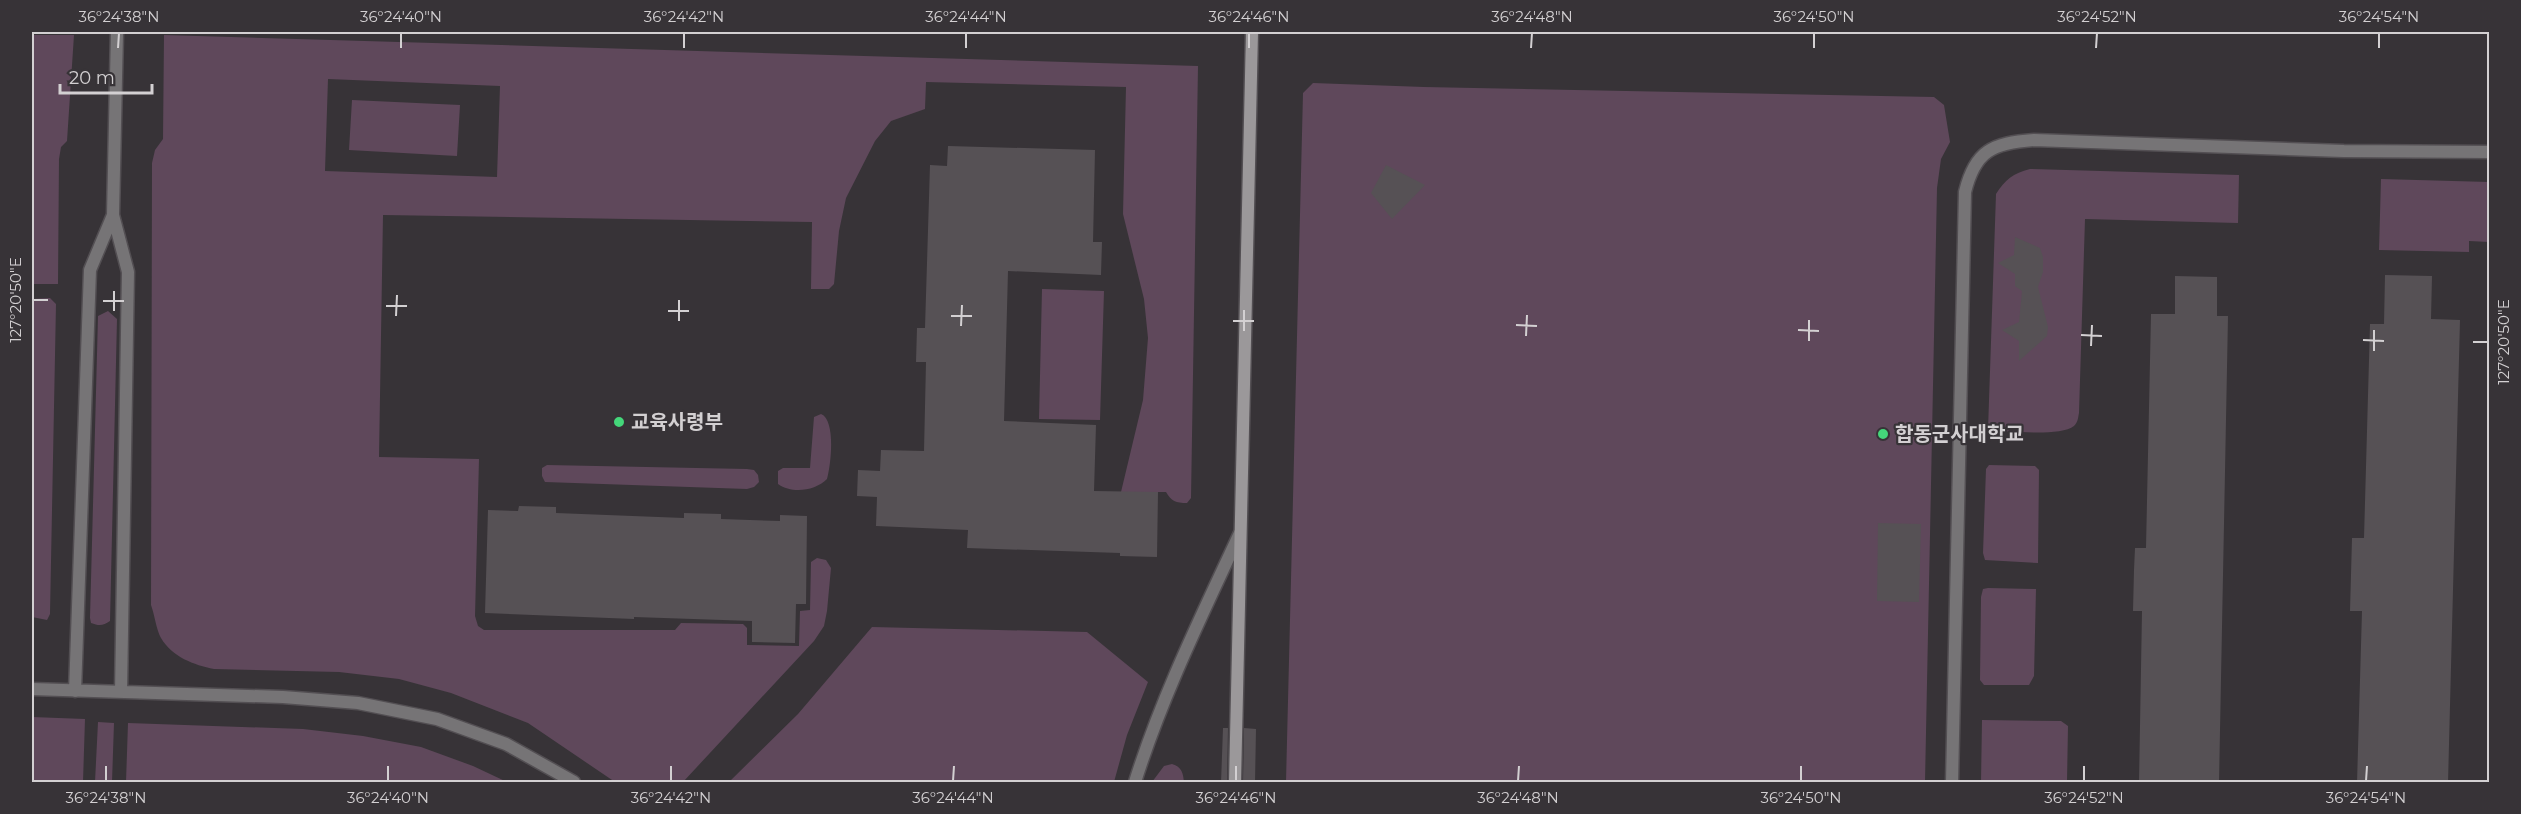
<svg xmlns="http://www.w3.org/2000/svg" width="2521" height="814" font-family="Montserrat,'Noto Sans KR',sans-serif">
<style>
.green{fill:#5f485b;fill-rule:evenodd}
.building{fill:#565155}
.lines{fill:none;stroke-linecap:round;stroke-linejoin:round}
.lane-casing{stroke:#534f53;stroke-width:15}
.street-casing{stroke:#534f53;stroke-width:15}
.secondary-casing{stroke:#534f53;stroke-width:15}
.lane{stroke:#767476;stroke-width:12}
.street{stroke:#767476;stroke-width:12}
.secondary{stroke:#9b989a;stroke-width:12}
.ticks{fill:none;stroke:#d3d0d2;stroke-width:2}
.poi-dot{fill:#44d77a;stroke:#373337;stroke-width:2}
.labels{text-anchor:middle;stroke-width:4.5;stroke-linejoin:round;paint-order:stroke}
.poi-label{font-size:20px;font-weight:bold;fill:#d3d0d2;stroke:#373337;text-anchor:start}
.neatline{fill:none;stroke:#d3d0d2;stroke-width:2}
.ticks-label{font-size:15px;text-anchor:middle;fill:#d3d0d2}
</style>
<rect width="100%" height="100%" fill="#373337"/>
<path class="green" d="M 32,35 L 74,35 L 67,141 L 61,147 L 59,159 L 58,284 L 32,284 Z
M 164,35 L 1198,66 L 1191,498 L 1187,503 C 1176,503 1171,501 1166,492 L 1121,492 L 1143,400 L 1148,338 L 1144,299 L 1123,214 L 1126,87 L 926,82 L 925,109 L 891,121 L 875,141 L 846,198 L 839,231 L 834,284 L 829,289 L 811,289 L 812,222 L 383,215 L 379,457 L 479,459 L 475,616 L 478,626 L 484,630 L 675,630 L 681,623 L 743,624 L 747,628 L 747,645 L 799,646 L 800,611 L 810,610 L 811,562 L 817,558 L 826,560 L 831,568 L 827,611 L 824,626 L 814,641 L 683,782 L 615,782 L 528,723 L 451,693 L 399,679 L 339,672 L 214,669 C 194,665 172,657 161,638 C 156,629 155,616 151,605 L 152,163 L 155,150 L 163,139 ZM 328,79 L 500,86 L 497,177 L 325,171 Z
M 1313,83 L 1424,87 L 1934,97 L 1944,105 L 1950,142 L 1941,159 L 1937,188 L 1925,782 L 1286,782 L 1303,93 Z
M 352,100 L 460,105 L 457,156 L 349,150 Z
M 2030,169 L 2239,175 L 2238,223 L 2085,219 L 2079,413 C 2078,418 2078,422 2074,426 C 2060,437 2007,431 1988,430 L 1996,194 C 2005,180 2013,173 2030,169 Z
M 2381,179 L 2489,182 L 2489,242 L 2469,241 L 2469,252 L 2379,250 Z
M 1042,289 L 1104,291 L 1100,420 L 1039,419 Z
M 50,298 L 56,304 L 50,614 L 47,620 L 32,617 L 32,299 Z
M 108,311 L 117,319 L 110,621 C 103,626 99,626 91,623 L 90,618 L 98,316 Z
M 821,414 C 836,420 831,465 827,479 C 815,491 792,494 778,484 L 778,471 L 783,468 L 810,468 L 814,417 Z
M 547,465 L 747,469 L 754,470 L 758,475 L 759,482 L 754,487 L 747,489 L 545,482 L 542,476 L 542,468 Z
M 1989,465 L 2035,466 L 2039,470 L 2038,563 L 1985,560 L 1983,553 L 1986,469 Z
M 1988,588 L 2036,589 L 2034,676 L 2029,685 L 1984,685 L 1980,680 L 1981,597 L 1983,589 Z
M 872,627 L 1087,632 L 1148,682 L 1127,735 L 1114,782 L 729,782 L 798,714 Z
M 32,717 L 85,719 L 83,782 L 32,782 Z
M 1982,720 L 2061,721 L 2068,726 L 2067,782 L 1981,782 Z
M 98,722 L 114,723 L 112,782 L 95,782 Z
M 128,723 L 303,729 L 363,736 L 421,747 L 473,766 L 507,782 L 126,782 Z
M 1172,764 C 1182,767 1183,773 1184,782 L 1152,782 L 1164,766 Z"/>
<path class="building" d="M 948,146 L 1095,150 L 1093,242 L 1102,242 L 1101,275 L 1008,271 L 1004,421 L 1096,425 L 1094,491 L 1158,492 L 1157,557 L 1120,556 L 1120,553 L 967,548 L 968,530 L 876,526 L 877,497 L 857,496 L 858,470 L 880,471 L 881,450 L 924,451 L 926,362 L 916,362 L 917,328 L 925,328 L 930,165 L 947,166 Z
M 1386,165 L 1425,185 L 1392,219 L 1371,193 Z
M 2015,237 L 2040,248 L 2043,257 L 2043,272 L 2038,287 L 2048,327 L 2047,336 L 2019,361 L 2019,341 L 2002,330 L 2019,322 L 2022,291 L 2015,286 L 2015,274 L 1998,263 L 2014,255 Z
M 2385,275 L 2432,276 L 2431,319 L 2460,320 L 2448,783 L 2357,783 L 2362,611 L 2350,611 L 2352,538 L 2364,538 L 2370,324 L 2384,324 Z
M 2175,276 L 2217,277 L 2217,316 L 2228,316 L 2219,783 L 2139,783 L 2142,611 L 2133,611 L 2134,570 L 2135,548 L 2146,548 L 2151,314 L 2175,314 Z
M 519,506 L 556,507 L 556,513 L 684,518 L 684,513 L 721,514 L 721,519 L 780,521 L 780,515 L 807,516 L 806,604 L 796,604 L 795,643 L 752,642 L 752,621 L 634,617 L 634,619 L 485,613 L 488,510 L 518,511 Z
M 1878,523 L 1921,524 L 1919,602 L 1877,601 Z
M 1223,728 L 1228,728 L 1227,783 L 1221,783 Z
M 1244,728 L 1256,729 L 1255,783 L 1243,783 Z"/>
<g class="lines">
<g class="lane-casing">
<path id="lane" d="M 1135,782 C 1162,696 1202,615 1240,533"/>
</g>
<g class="street-casing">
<path id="street" d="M 117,32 L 113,215 L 128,272 L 121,692
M 32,689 L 283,697 L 358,703 L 437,719 L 506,744 L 574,782
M 75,691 L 90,270 L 113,215
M 1952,782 L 1965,192 C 1975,151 1992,143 2034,140 L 2344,151 L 2490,152"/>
</g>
<g class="secondary-casing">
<path id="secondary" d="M 1235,782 L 1252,32"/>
</g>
<use href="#lane" class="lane"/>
<use href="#street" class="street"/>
<use href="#secondary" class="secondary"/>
</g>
<path class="ticks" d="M 118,48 L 119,33M 401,48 L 401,33M 684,48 L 684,33M 966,48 L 966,33M 1249,48 L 1249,33M 1531,48 L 1532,33M 1814,48 L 1814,33M 2096,48 L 2097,33M 2379,48 L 2379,33M 33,300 L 48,300M 103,301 L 124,301M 386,306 L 407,306M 114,311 L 114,291M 668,311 L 689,311M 396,316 L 397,295M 951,316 L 972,316M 679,321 L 679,300M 1233,321 L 1254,321M 1516,325 L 1537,326M 961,326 L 962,305M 1798,330 L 1819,331M 1244,331 L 1244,310M 2081,335 L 2102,336M 1526,336 L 1527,315M 2363,340 L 2384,341M 1809,341 L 1809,320M 2473,342 L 2488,342M 2091,346 L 2092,325M 2374,351 L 2374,330M 106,781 L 106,766M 388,781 L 388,766M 671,781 L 671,766M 953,781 L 954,766M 1236,781 L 1236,766M 1518,781 L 1519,766M 1801,781 L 1801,766M 2084,781 L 2084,766M 2366,781 L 2367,766"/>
<g class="poi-dot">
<circle cx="619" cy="422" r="6"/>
<circle cx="1883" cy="434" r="6"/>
</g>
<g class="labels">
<g class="poi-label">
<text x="631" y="429">교육사령부</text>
<text x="1895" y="441">합동군사대학교</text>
</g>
</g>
<rect width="2521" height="814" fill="none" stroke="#373337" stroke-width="66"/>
<path d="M60 84v9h92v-9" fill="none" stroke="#d3d0d2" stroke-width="3"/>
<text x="69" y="84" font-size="18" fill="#d3d0d2" stroke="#373337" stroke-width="4.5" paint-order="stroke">20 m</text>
<rect x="33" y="33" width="2455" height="748" class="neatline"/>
<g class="ticks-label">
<text x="119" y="22">36°24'38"N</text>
<text x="401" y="22">36°24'40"N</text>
<text x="684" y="22">36°24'42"N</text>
<text x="966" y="22">36°24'44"N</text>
<text x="1249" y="22">36°24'46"N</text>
<text x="1532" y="22">36°24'48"N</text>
<text x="1814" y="22">36°24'50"N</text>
<text x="2097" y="22">36°24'52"N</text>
<text x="2379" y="22">36°24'54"N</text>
<text transform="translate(16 300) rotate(-90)" y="5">127°20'50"E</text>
<text transform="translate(2504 342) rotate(-90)" y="5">127°20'50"E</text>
<text x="106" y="803">36°24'38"N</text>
<text x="388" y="803">36°24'40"N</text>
<text x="671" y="803">36°24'42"N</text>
<text x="953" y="803">36°24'44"N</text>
<text x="1236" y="803">36°24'46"N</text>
<text x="1518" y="803">36°24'48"N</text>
<text x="1801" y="803">36°24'50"N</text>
<text x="2084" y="803">36°24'52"N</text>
<text x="2366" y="803">36°24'54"N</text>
</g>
</svg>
